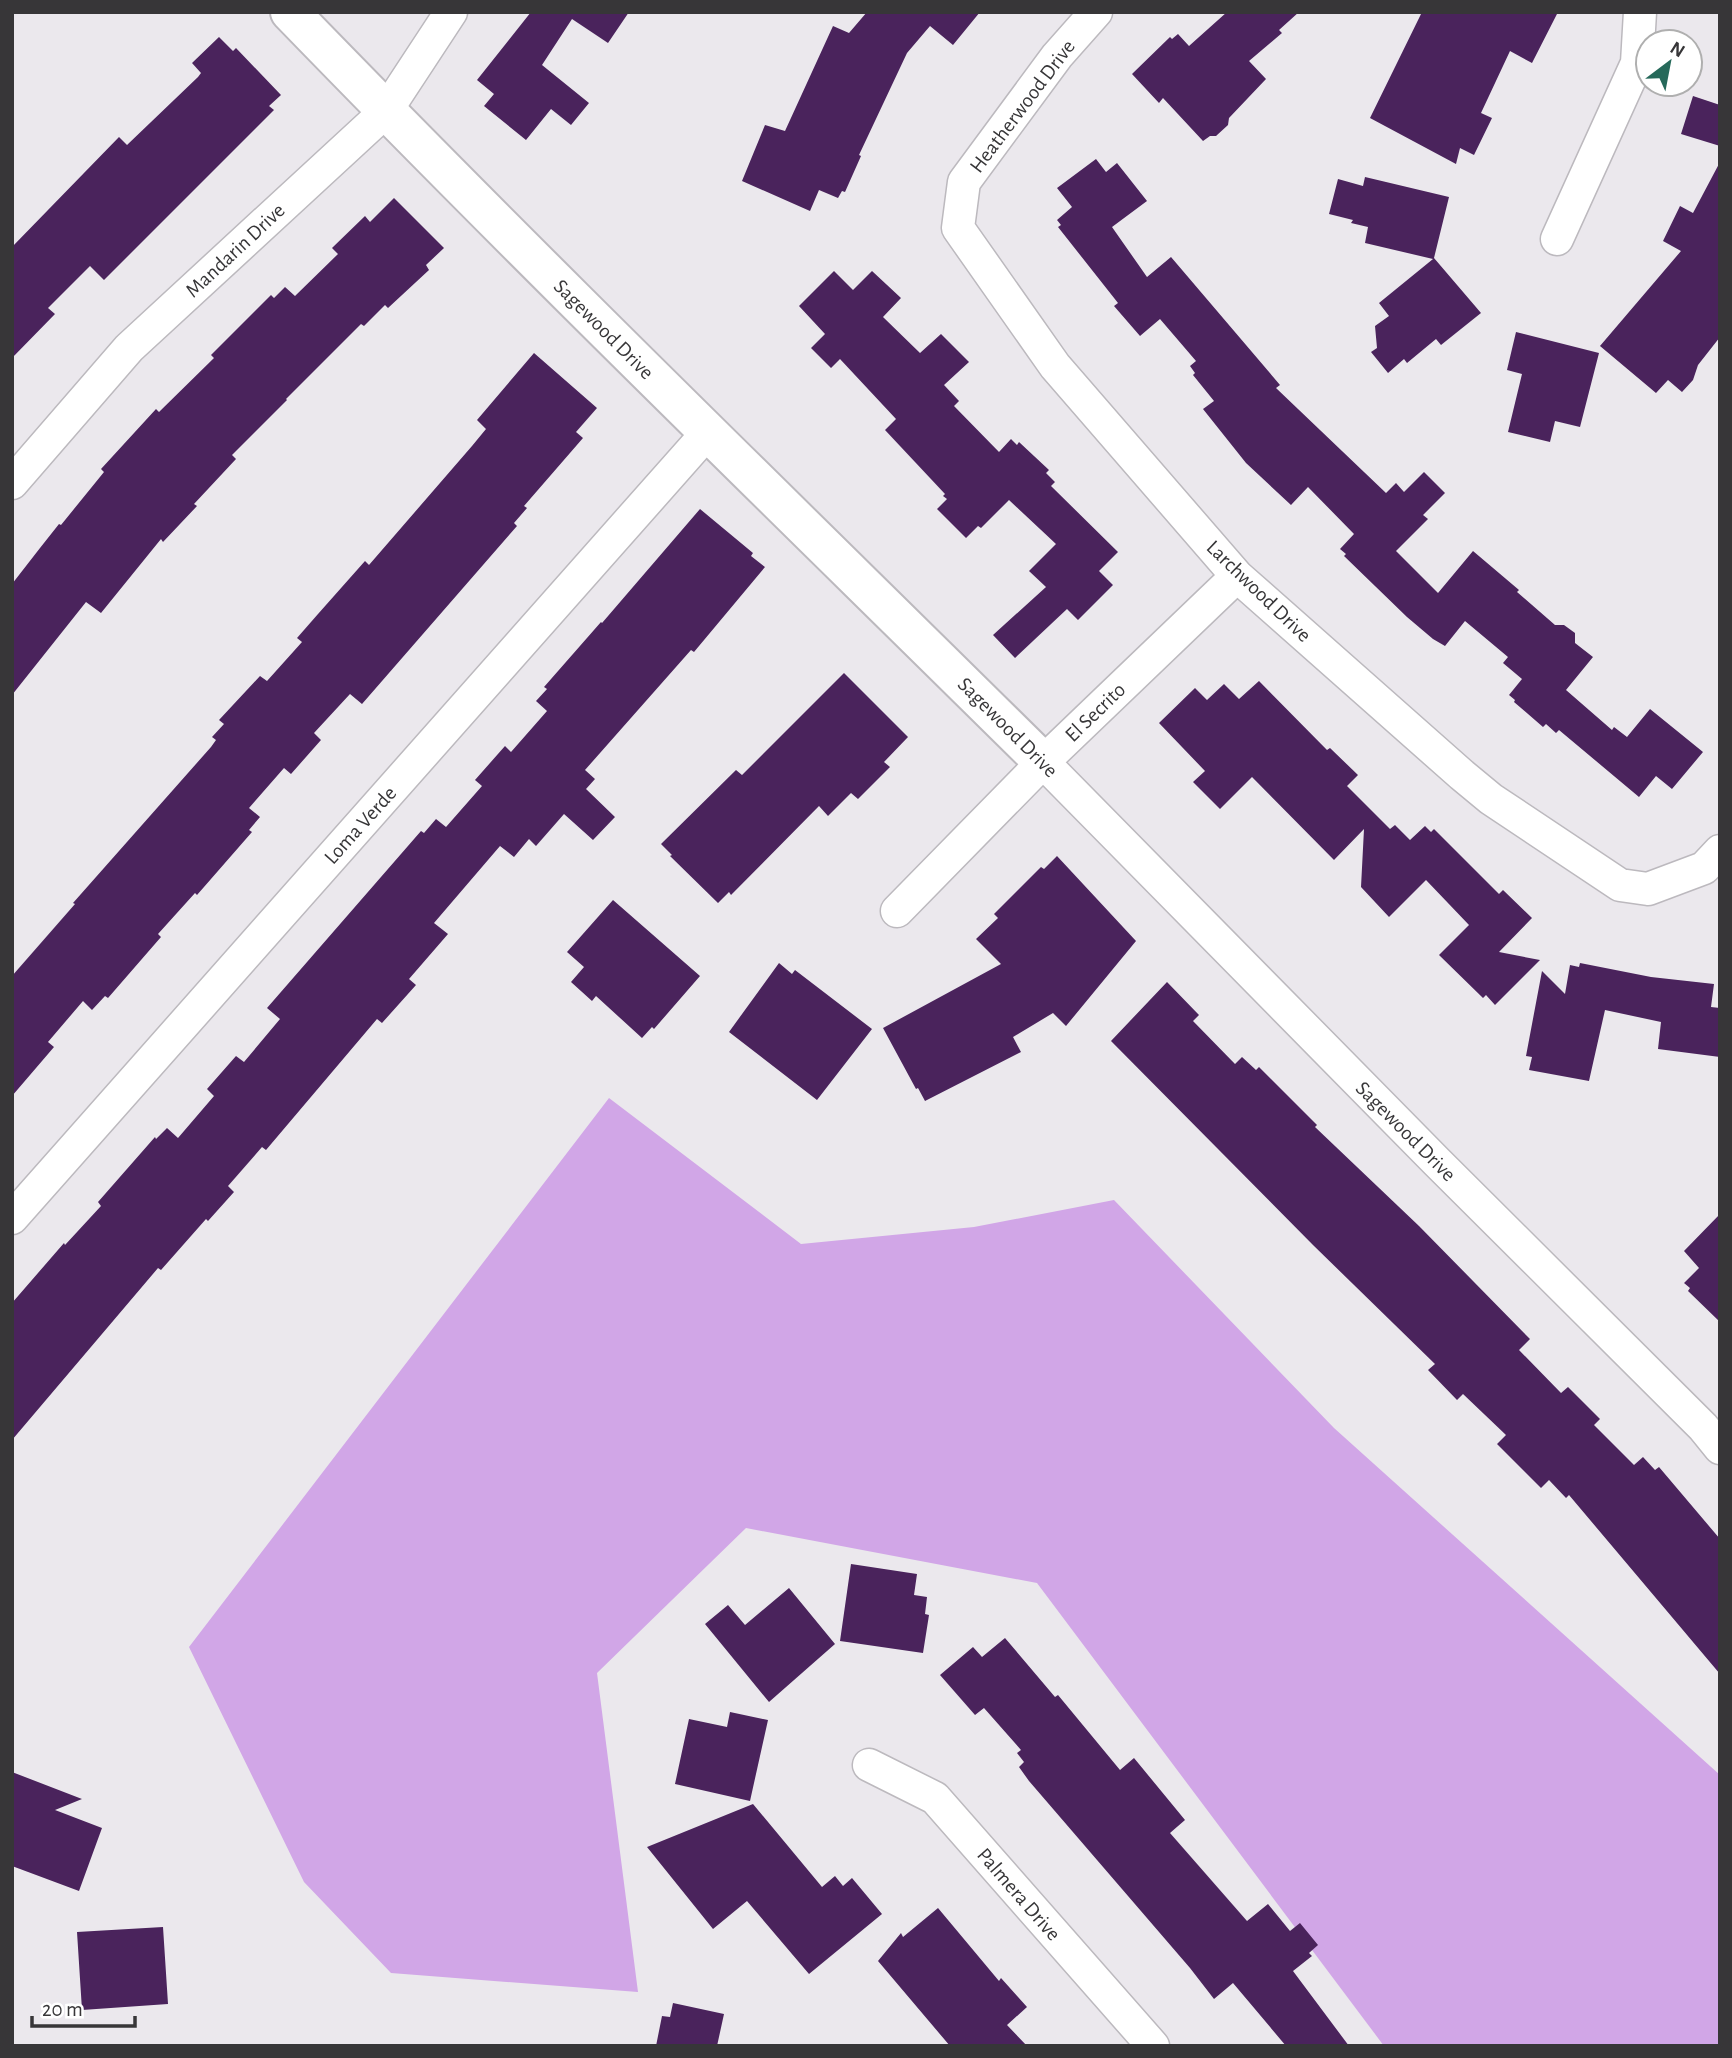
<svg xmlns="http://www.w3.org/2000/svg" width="1732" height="2058" font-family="'Alegreya Sans',sans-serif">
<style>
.green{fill:#d1a6e7}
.building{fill:#4a235c}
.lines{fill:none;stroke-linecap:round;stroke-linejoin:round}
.minor-casing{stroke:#bcb9be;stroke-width:35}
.tertiary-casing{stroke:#bcb9be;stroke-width:42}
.minor{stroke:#fff;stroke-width:32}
.tertiary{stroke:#fff;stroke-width:38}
.labels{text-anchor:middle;stroke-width:7;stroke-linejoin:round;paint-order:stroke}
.street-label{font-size:21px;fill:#373638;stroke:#fff}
</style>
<rect width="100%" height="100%" fill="#ebe8ed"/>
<path class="green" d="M 609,1098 L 801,1244 L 974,1227 L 1114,1200 L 1334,1428 L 1720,1775 L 1720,2046 L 1384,2046 L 1037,1583 L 746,1528 L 597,1673 L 638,1992 L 391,1973 L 304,1882 L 189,1647 Z"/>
<path class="building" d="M 531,12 L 629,12 L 608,43 L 572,19 L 542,65 L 589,103 L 571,125 L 551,109 L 526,140 L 484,106 L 494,94 L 477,80 Z
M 867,12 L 980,12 L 953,45 L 930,26 L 907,53 L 859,155 L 861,156 L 845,192 L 842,191 L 838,198 L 819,190 L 810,211 L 742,181 L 765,125 L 785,131 L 833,26 L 849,33 Z
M 1227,12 L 1299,12 L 1279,30 L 1282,33 L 1249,61 L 1266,79 L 1229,118 L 1228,125 L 1216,136 L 1210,136 L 1203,141 L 1163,98 L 1159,103 L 1132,74 L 1170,37 L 1172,39 L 1178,34 L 1189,46 Z
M 1422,12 L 1558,12 L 1532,63 L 1510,51 L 1481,113 L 1492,118 L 1474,155 L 1460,148 L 1456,164 L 1370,118 Z
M 219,37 L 233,51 L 236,48 L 281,95 L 269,106 L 274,110 L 104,280 L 90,266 L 48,308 L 55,314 L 12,358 L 12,247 L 119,137 L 127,145 L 198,77 L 201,73 L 192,63 Z
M 1693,96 L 1720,105 L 1720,146 L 1681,134 Z
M 1096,159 L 1106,172 L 1117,163 L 1147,201 L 1112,227 L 1147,277 L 1171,257 L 1280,385 L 1276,388 L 1386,493 L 1396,483 L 1404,492 L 1424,472 L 1445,493 L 1423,515 L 1428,519 L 1396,551 L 1438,593 L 1473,551 L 1519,590 L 1517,592 L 1555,625 L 1564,625 L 1575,633 L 1575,643 L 1593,657 L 1566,690 L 1612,730 L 1614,727 L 1627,737 L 1650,709 L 1703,752 L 1672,789 L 1656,776 L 1639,797 L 1559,730 L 1556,733 L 1546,724 L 1543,727 L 1514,702 L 1515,700 L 1509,695 L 1522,679 L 1503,663 L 1508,657 L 1465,621 L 1445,646 L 1433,639 L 1407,617 L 1344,556 L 1346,554 L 1340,549 L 1354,534 L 1308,487 L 1291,505 L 1246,463 L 1203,409 L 1214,401 L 1193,375 L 1195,373 L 1190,366 L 1196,361 L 1160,319 L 1140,336 L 1114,306 L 1118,303 L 1058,227 L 1061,225 L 1057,220 L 1072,207 L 1057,188 Z
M 1720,162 L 1720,337 L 1698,365 L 1693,380 L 1682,392 L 1668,380 L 1656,393 L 1600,346 L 1681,251 L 1663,241 L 1680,206 L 1693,213 Z
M 1365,177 L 1449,197 L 1434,258 L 1481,313 L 1441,345 L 1436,339 L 1407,363 L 1404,359 L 1388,373 L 1371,352 L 1377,348 L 1375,326 L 1389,316 L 1379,303 L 1433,259 L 1365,243 L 1368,227 L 1351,223 L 1353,220 L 1329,214 L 1338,179 L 1363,186 Z
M 394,198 L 444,248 L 426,265 L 429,270 L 388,308 L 385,305 L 364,326 L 361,324 L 286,399 L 287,400 L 232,455 L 236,459 L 194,504 L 197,506 L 163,542 L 161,539 L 101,613 L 86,602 L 12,695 L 12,584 L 40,548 L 59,524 L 61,525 L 104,472 L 101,469 L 156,409 L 159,412 L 214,358 L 211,355 L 271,295 L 274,298 L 285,287 L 295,296 L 338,254 L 332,248 L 365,216 L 370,222 Z
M 834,271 L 853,290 L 872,271 L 901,298 L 883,317 L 920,353 L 941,334 L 969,362 L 944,385 L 959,401 L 954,406 L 999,452 L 1011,439 L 1017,445 L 1019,442 L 1049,470 L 1046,473 L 1055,482 L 1051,486 L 1118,552 L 1099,571 L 1113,585 L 1078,620 L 1067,609 L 1015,658 L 993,635 L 1046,587 L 1029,571 L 1056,544 L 1009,500 L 981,528 L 978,526 L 966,538 L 937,509 L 947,499 L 943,496 L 945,494 L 885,430 L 896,419 L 840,359 L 831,368 L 811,348 L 825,334 L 799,306 Z
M 1516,332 L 1599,353 L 1580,427 L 1555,421 L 1550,442 L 1508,432 L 1522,374 L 1507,370 Z
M 534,353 L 597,408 L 576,432 L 583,438 L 524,506 L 527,508 L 514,523 L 517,526 L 362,704 L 350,694 L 314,733 L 321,740 L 291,774 L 284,768 L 249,808 L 260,817 L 249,830 L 252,832 L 197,895 L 195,893 L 158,934 L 161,937 L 108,998 L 105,996 L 92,1010 L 83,1001 L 48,1042 L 54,1047 L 12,1096 L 12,976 L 75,904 L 73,903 L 211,747 L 216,740 L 212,737 L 224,724 L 219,720 L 260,676 L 267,681 L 302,642 L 297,638 L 318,614 L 365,561 L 369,565 L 472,446 L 486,429 L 477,420 Z
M 700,509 L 753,553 L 751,556 L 765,567 L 694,652 L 691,650 L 585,770 L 595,779 L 586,789 L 615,817 L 593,840 L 564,814 L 536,846 L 529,839 L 514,857 L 500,846 L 434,923 L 448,934 L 409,979 L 416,985 L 382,1023 L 377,1019 L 266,1150 L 262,1147 L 228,1186 L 234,1192 L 208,1221 L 206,1219 L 161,1270 L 158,1268 L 12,1440 L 12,1303 L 64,1243 L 65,1245 L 101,1206 L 98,1202 L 155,1137 L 156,1139 L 167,1128 L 178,1138 L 214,1096 L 207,1089 L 236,1056 L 244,1062 L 280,1019 L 267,1008 L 421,831 L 424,833 L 436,819 L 446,827 L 482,786 L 475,780 L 505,746 L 511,752 L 547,711 L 536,701 L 547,689 L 544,687 L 601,622 L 602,623 Z
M 844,673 L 908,737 L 884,762 L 890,767 L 858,799 L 851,793 L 828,816 L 819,806 L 731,895 L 729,892 L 718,903 L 670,856 L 672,855 L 661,844 L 736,770 L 742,775 Z
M 1259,681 L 1327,750 L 1330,748 L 1358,775 L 1347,786 L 1390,829 L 1395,825 L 1410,840 L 1425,826 L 1431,832 L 1434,829 L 1499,894 L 1503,890 L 1532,918 L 1499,952 L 1540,960 L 1495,1005 L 1486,995 L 1483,998 L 1439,955 L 1469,925 L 1426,880 L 1389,917 L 1361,887 L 1364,829 L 1334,860 L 1252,777 L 1220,809 L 1193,782 L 1205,771 L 1159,723 L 1195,688 L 1207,700 L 1224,684 L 1239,699 Z
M 1057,856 L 1136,941 L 1066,1026 L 1053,1013 L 1013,1037 L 1021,1052 L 925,1101 L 918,1088 L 916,1089 L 883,1028 L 1001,964 L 976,939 L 998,918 L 994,914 L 1041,867 L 1044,869 Z
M 613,900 L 700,976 L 654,1029 L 652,1027 L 642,1038 L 596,996 L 592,1001 L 571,982 L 584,967 L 567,952 Z
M 779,963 L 792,974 L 795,970 L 872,1029 L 817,1100 L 729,1032 Z
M 1580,963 L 1651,977 L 1714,984 L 1711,1007 L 1720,1008 L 1720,1057 L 1658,1049 L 1661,1022 L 1605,1010 L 1589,1081 L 1529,1070 L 1532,1057 L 1526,1056 L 1542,971 L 1565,994 L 1570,965 L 1579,967 Z
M 1167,982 L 1199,1015 L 1193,1021 L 1235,1064 L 1242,1057 L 1256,1070 L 1259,1067 L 1317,1125 L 1315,1127 L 1419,1226 L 1530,1339 L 1519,1350 L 1561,1393 L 1568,1387 L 1600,1419 L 1594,1425 L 1634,1465 L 1643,1457 L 1655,1470 L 1659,1467 L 1720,1539 L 1720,1674 L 1569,1495 L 1566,1498 L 1549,1480 L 1541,1488 L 1497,1444 L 1506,1435 L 1463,1394 L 1457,1400 L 1428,1370 L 1435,1364 L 1313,1245 L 1111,1041 Z
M 1720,1214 L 1720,1322 L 1688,1291 L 1690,1288 L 1684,1283 L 1699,1268 L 1684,1251 Z
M 851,1564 L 917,1574 L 914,1595 L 927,1597 L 925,1614 L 929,1615 L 923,1653 L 840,1641 Z
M 789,1588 L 835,1644 L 769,1702 L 705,1624 L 728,1605 L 745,1625 Z
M 1005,1638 L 1055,1697 L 1058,1695 L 1120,1770 L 1134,1758 L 1185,1820 L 1170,1833 L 1247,1921 L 1268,1904 L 1290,1931 L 1300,1923 L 1318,1945 L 1309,1953 L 1312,1956 L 1293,1971 L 1349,2046 L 1286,2046 L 1233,1983 L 1214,1999 L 1190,1968 L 1029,1781 L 1019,1767 L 1024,1762 L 1017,1753 L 1021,1750 L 984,1708 L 975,1715 L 940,1675 L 973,1647 L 982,1657 Z
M 730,1712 L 768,1720 L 750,1801 L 675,1784 L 689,1719 L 727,1727 Z
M 12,1772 L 82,1799 L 55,1810 L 102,1828 L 79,1891 L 12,1866 Z
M 753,1804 L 822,1887 L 835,1876 L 843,1886 L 852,1878 L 882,1914 L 809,1974 L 747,1901 L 713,1929 L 647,1847 Z
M 938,1908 L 999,1981 L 1001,1978 L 1027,2007 L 1007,2025 L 1027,2046 L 950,2046 L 878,1961 L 901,1933 L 903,1937 Z
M 163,1927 L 168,2004 L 82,2010 L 77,1932 Z
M 673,2003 L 724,2014 L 717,2046 L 656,2046 L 662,2016 L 670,2017 Z"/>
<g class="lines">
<g class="minor-casing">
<path id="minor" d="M 1096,12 L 1057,56 L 964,182 L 958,228 L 1055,366 L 1237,576 L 1462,775 L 1491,799 L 1620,885 L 1648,889 L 1704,868 L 1720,851
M 1557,239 L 1637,63 L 1640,12
M 12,483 L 129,348 L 386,111 L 451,12
M 1043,762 L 1437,1162 L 1703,1427 L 1720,1448
M 897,911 L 1043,762 L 1237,576
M 12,1218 L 708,432
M 869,1765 L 935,1798 L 1153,2046"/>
</g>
<g class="tertiary-casing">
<path id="tertiary" d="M 290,12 C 536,266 791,513 1043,762"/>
</g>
<use href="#minor" class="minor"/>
<use href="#tertiary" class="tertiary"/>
</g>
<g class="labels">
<g class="street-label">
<text transform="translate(1022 106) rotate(-53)" y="7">Heatherwood Drive</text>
<text transform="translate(235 250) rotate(-43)" y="7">Mandarin Drive</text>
<text transform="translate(604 329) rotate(45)" y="7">Sagewood Drive</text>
<text transform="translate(1259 591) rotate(44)" y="7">Larchwood Drive</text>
<text transform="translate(1095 712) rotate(-44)" y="7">El Secrito</text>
<text transform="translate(1008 727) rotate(45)" y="7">Sagewood Drive</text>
<text transform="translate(360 825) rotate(-48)" y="7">Loma Verde</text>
<text transform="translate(1406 1131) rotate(45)" y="7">Sagewood Drive</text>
<text transform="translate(1019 1894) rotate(49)" y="7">Palmera Drive</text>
</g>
</g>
<rect width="1732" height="2058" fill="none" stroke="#373638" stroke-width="28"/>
<g transform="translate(1669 63) rotate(32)"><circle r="33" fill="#ffffff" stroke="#afafaf" stroke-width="2"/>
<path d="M0-5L12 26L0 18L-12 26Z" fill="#26695a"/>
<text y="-10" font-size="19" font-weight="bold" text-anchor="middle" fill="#373638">N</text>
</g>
<path d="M32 2016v10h103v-10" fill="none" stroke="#373638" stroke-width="3.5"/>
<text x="42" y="2016" font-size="21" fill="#373638" stroke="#ffffff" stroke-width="5" paint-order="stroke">20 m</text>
</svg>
